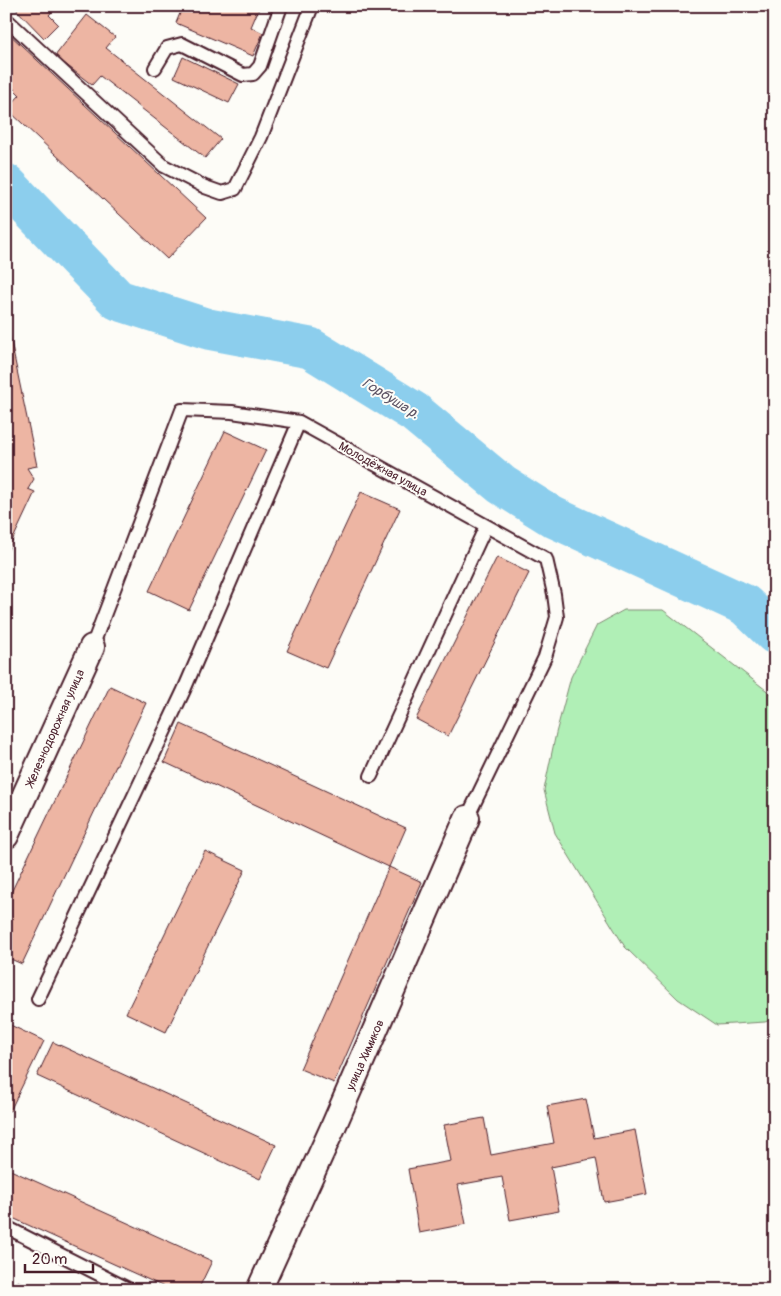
<svg xmlns="http://www.w3.org/2000/svg" width="781" height="1296" font-family="Pangolin,sans-serif">
<style>
.green{fill:#b0efb6;stroke:#7d8770}
.lines{fill:none;stroke-linecap:round;stroke-linejoin:round}
.river{stroke:#8cceed;stroke-width:41}
.building{fill:#edb5a3;stroke:#4a1f2b}
.lane-casing{stroke:#4a1f2b;stroke-width:16}
.street-casing{stroke:#4a1f2b;stroke-width:28}
.lane{stroke:#fdfcf7;stroke-width:12}
.street{stroke:#fdfcf7;stroke-width:24}
.labels{text-anchor:middle;stroke-width:4;stroke-linejoin:round;paint-order:stroke}
.street-label{font-size:12px;fill:#4a1f2b;stroke:#fdfcf7}
.water-label{font-size:14px;font-style:italic;fill:#5e5465;stroke:#fdfcf7}
</style>
<rect width="100%" height="100%" fill="#fdfcf7"/>
<filter id="ink" filterUnits="userSpaceOnUse"><feTurbulence type="fractalNoise" baseFrequency=".02" numOctaves="2"/><feDisplacementMap in="SourceGraphic" scale="10" xChannelSelector="R" yChannelSelector="G"/><feConvolveMatrix kernelMatrix="1 2 1 2 8 2 1 2 1" color-interpolation-filters="sRGB"/></filter>
<g filter="url(#ink)">
<path class="green" d="M 624,610 L 663,610 L 775,697 L 775,1018 L 765,1022 L 717,1025 L 678,999 L 625,947 L 555,833 L 544,790 L 556,733 L 571,677 L 597,625 Z"/>
<g class="lines">
<path class="river" d="M 6,184 L 118,300 L 208,329 L 310,348 L 414,412 L 502,485 L 553,517 L 745,605 L 775,634"/>
</g>
<path class="building" d="M 13,6 L 57,6 L 49,15 L 58,24 L 44,38 Z
M 183,6 L 260,6 L 251,27 L 263,33 L 253,56 L 176,23 Z
M 87,15 L 115,37 L 106,48 L 221,139 L 205,158 L 100,76 L 92,85 L 55,56 Z
M 6,31 L 206,218 L 167,259 L 7,109 L 20,95 L 6,81 Z
M 183,57 L 239,84 L 229,103 L 174,77 Z
M 6,318 L 37,466 L 27,468 L 34,479 L 28,489 L 35,492 L 6,554 Z
M 225,431 L 266,450 L 189,610 L 149,591 Z
M 361,492 L 400,509 L 326,668 L 287,651 Z
M 497,557 L 529,573 L 448,736 L 416,719 Z
M 110,686 L 146,703 L 22,964 L 6,957 L 6,903 Z
M 181,724 L 406,828 L 389,867 L 164,762 Z
M 205,851 L 245,870 L 166,1032 L 126,1013 Z
M 389,867 L 422,882 L 334,1083 L 300,1069 Z
M 6,1023 L 44,1041 L 10,1111 L 6,1110 Z
M 53,1042 L 276,1145 L 260,1179 L 37,1076 Z
M 586,1099 L 594,1138 L 635,1130 L 647,1194 L 604,1202 L 596,1158 L 551,1167 L 559,1211 L 510,1220 L 502,1177 L 458,1185 L 466,1224 L 419,1233 L 408,1169 L 451,1161 L 444,1125 L 484,1118 L 491,1155 L 554,1143 L 547,1106 Z
M 6,1168 L 212,1261 L 198,1290 L 171,1290 L 6,1215 Z
M 18,1281 L 37,1290 L 14,1290 Z"/>
<g class="lines">
<g class="lane-casing">
<path id="lane" d="M 6,19 L 164,166 L 205,187 L 222,193 L 235,189 L 261,137 L 312,6
M 155,68 L 167,48 L 182,44 L 243,75 L 253,74 L 260,66 L 281,6
M 92,647 L 182,410 L 232,412 L 299,422 L 546,559 L 554,594 L 557,617 L 545,657 L 467,818
M 371,776 L 486,526
M 38,999 L 184,690 L 299,422
M 6,1227 L 130,1290"/>
</g>
<g class="street-casing">
<path id="street" d="M 6,836 L 92,647
M 259,1290 L 334,1125 L 467,818"/>
</g>
<use href="#lane" class="lane"/>
<use href="#street" class="street"/>
</g>
</g>
<g class="labels">
<g class="street-label">
<text transform="translate(383 469) rotate(29)" y="4">Молодёжная улица</text>
<text transform="translate(55 728) rotate(-66)" y="4">Железнодорожная улица</text>
<text transform="translate(365 1055) rotate(-66)" y="4">улица Химиков</text>
</g>
<g class="water-label">
<text transform="translate(391 398) rotate(32)" y="5">Горбуша р.</text>
</g>
</g>
<rect width="781" height="1296" fill="none" stroke="#fdfcf7" stroke-width="25"/>
<rect x="12" y="12" width="756" height="1271" fill="none" stroke="#4a1f2b" stroke-width="2" filter="url(#ink)"/>
<path d="M25 1264v8h68v-8" fill="none" stroke="#4a1f2b" stroke-width="2.5"/>
<text x="32" y="1264" font-size="15" fill="#4a1f2b" stroke="#fdfcf7" stroke-width="4" paint-order="stroke">20 m</text>
</svg>
